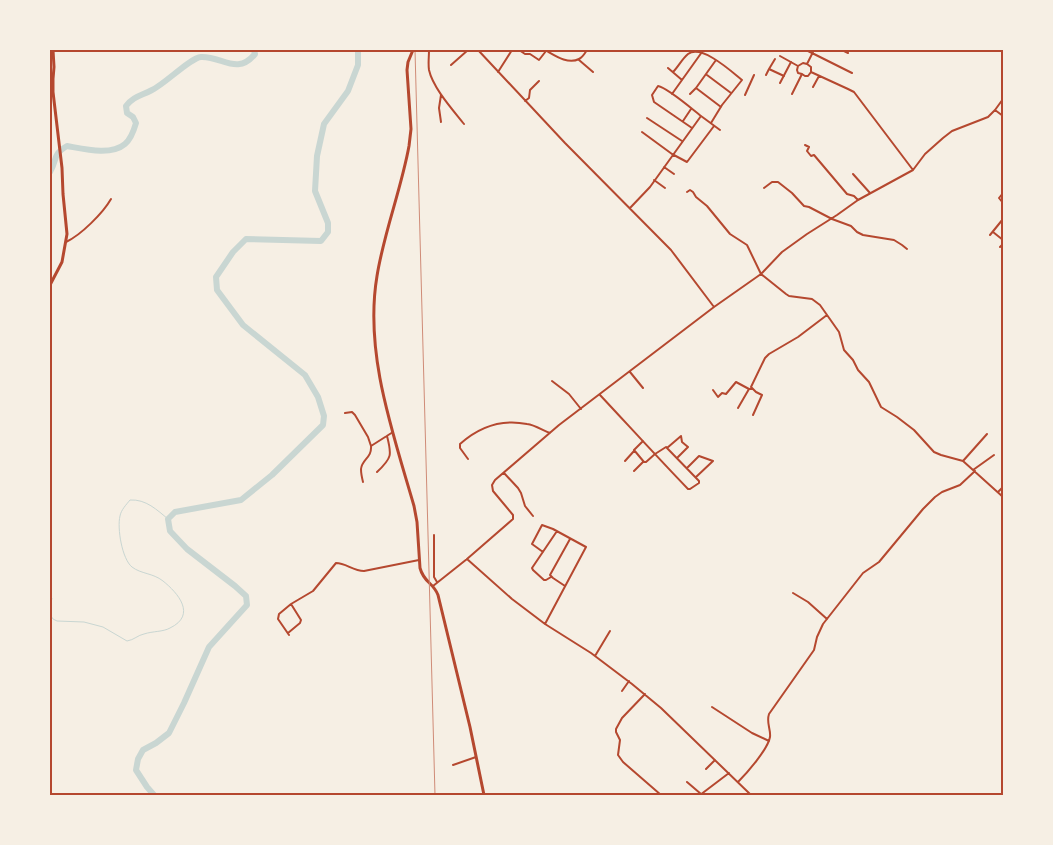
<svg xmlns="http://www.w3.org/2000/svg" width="1053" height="845" font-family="'Space Grotesk',sans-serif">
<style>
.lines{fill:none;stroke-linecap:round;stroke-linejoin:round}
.stream{stroke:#c9d6d2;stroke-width:1}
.river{stroke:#c9d6d2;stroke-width:6}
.minor{stroke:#b5482f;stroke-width:2}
.trunk{stroke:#b5482f;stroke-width:3}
.rail{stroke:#cf8b77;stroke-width:1}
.neatline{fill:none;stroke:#b5482f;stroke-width:2}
</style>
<rect width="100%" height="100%" fill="#f6efe4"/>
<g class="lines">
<path class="stream" d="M 50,596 L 52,598 L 50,607 L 51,616 L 53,619 L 57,621 L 84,622 L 103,627 L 127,641 C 134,640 138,635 144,634 C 153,631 163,632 170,628 C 197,615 178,593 163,581 C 153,573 141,574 132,567 C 122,559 117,528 120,516 C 121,510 126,505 130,500 C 146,499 157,510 168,519"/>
<path class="river" d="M 50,172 C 58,158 52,155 67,146 C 84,149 111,156 125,144 C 131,139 134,130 136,123 L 133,117 L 127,113 L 126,106 C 134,96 141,96 152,90 C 165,84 190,58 201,57 C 222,56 237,76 255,54 L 254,50
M 154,795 L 147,787 L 136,770 L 138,759 L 143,750 L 156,743 L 169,733 L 184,703 L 209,647 L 247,605 L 246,596 L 235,586 L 187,549 L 170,531 L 168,519 L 175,512 L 241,500 L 272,475 L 323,425 L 324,416 L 318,397 L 305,375 L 243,325 L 217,290 L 216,277 L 233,252 L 246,239 L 321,241 L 328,232 L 328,223 L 315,191 L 317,156 L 324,124 L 348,91 L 358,65 L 358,50"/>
<path class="minor" d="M 429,50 C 429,57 428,64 429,70 C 433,88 453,110 464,124
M 478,50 L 565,143 L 671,250 L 714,307
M 519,50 L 525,54 L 530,54 L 539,60 L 546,51
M 545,50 C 554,55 568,65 579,59 C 583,57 585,53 587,50
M 806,50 L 852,73
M 814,50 L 807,64 L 811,67 L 811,72 L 848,89 L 854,92 L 913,170
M 842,50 L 848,53
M 780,56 L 798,66
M 579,60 L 593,72
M 716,60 L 696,88 L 721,107
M 451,65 L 468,50
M 668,68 L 682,80
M 769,69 L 775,59
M 498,72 L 512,50
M 673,72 C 678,67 682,59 688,54 C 702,44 732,72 742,80 L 722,105 L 711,123
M 802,74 L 798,73 L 797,70 L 798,66 L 803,63 L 807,64
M 707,75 L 731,93
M 766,75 L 769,69 L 784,76
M 780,83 L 791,62
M 813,87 L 819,76
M 672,94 L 702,52 L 702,50
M 690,94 L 696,88
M 792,94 L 802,74 L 805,76 L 808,76 L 811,72
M 745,95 L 754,75
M 525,101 L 529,98 L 530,90 L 539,81
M 995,110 L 1003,116
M 701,116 L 720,130
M 647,118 L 682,141
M 683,121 L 691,109
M 441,122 L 439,108 L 441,95
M 642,132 L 672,154 L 687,162 L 714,126
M 805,145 L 809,147 L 807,151 L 811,156 L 814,155 L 847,194 L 854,196 L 858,200
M 664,167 L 674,174
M 853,174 L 870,193
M 654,180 L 665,188
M 764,188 L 772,182 L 778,182 L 792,193 L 804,206 L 809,207 L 832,219 L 851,226 L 857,232 L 863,235 L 894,240 L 902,245 L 907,249
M 687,192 L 690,190 L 693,192 L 696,197 L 707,206 L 730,234 L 747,245 L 761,274 L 786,294 L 789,296 L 812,299 L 820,305 L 839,332 L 844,350 L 853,360 L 858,370 L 869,382 L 881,407 L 897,417 L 914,430 L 934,452 L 941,455 L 963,461 L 1003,497
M 1003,193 L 999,198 L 1003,203
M 630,208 L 650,187 L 701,116 C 692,109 668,88 658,86 L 652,95 L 654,102 L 692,128
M 993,232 L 1003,240
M 990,235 L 1003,219
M 66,242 C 81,235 103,213 111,199
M 1000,247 L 1003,244
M 630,372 L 643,388
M 552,381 L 569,394 L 581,409
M 713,390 L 718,397 L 722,393 L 726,394 L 736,382 L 749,389 L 752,389
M 600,395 C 629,426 658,458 688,489 L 690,489 L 699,483 L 699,481 L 666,447 L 655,454 L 646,462 L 644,462 L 634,450 L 643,441
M 738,408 L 749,389
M 345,413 L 352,412 L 355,415 L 368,437 L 371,446
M 753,415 L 762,395 L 756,392 L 751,387 L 765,358 L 769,354 L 798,337 L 827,315
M 667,448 L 681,436 L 682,442 L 688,447 L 677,458
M 468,459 L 460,448 L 460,444 C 479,427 502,419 527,424 C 535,425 542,430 550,433
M 625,461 L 634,451
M 963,461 L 987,434
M 687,468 L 699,456 L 713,461 L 696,477
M 973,470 L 994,455
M 634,471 L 643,462
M 377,472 C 392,458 392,455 387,436
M 504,473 L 518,488 L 521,493 L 525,506 L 533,516
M 363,482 C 362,478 361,473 361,469 C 362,459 372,458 371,446 L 393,432
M 998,492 L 1003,487
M 434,535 L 434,577 L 437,582
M 543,552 L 532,544 L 542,525 L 553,529 L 586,547 L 545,624
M 467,559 L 512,599 L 545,624 L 591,653 L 632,684 L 661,708 L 751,795
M 551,577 L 546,580 L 544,580 L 533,570 L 532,568 L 557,531
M 433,586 L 467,559 L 513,519 L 513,515 L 493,491 L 492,485 L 495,480 L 559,425 L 714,307 L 761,274 L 782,252 L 807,234 L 837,215 L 858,200 L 913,170 L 925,154 L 943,138 L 952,131 L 988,117 L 995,110 L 1003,99
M 565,586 L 553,578 L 550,575 L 570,539
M 793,593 L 808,602 L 827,619
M 288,633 L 300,623 L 301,620 L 291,604
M 289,635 L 278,619 L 279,614 L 291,604 L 313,591 L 336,563 C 346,563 353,571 364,571 L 419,560
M 595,656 L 610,631
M 622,691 L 629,681
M 645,694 L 622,718 L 616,729 L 616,732 L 620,740 L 618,755 L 623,762 L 661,795
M 712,707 L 752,733 L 769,741
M 453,765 L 476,757
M 706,769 L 715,760
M 687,782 L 701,794
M 738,782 C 747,773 768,749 770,737 C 771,729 766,723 769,714 L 814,650 L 817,637 L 823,624 L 863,573 L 879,562 L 923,509 L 935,497 L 942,492 L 960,485 L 975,471
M 700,795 L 729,773"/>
<path class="trunk" d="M 413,50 L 408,62 L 407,70 L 411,129 L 409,146 C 401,190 384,232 377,276 C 364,353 393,433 414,506 L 417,522 L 420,568 C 424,583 433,582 438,595 L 470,727 L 484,795
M 50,285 L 62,262 L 67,234 L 63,194 L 62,168 L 53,92 L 53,79 L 54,67 L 53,50"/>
<path class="rail" d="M 415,50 L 435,795"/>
</g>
<rect width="1053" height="845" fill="none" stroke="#f6efe4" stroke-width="102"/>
<rect x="51" y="51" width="951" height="743" class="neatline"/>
</svg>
